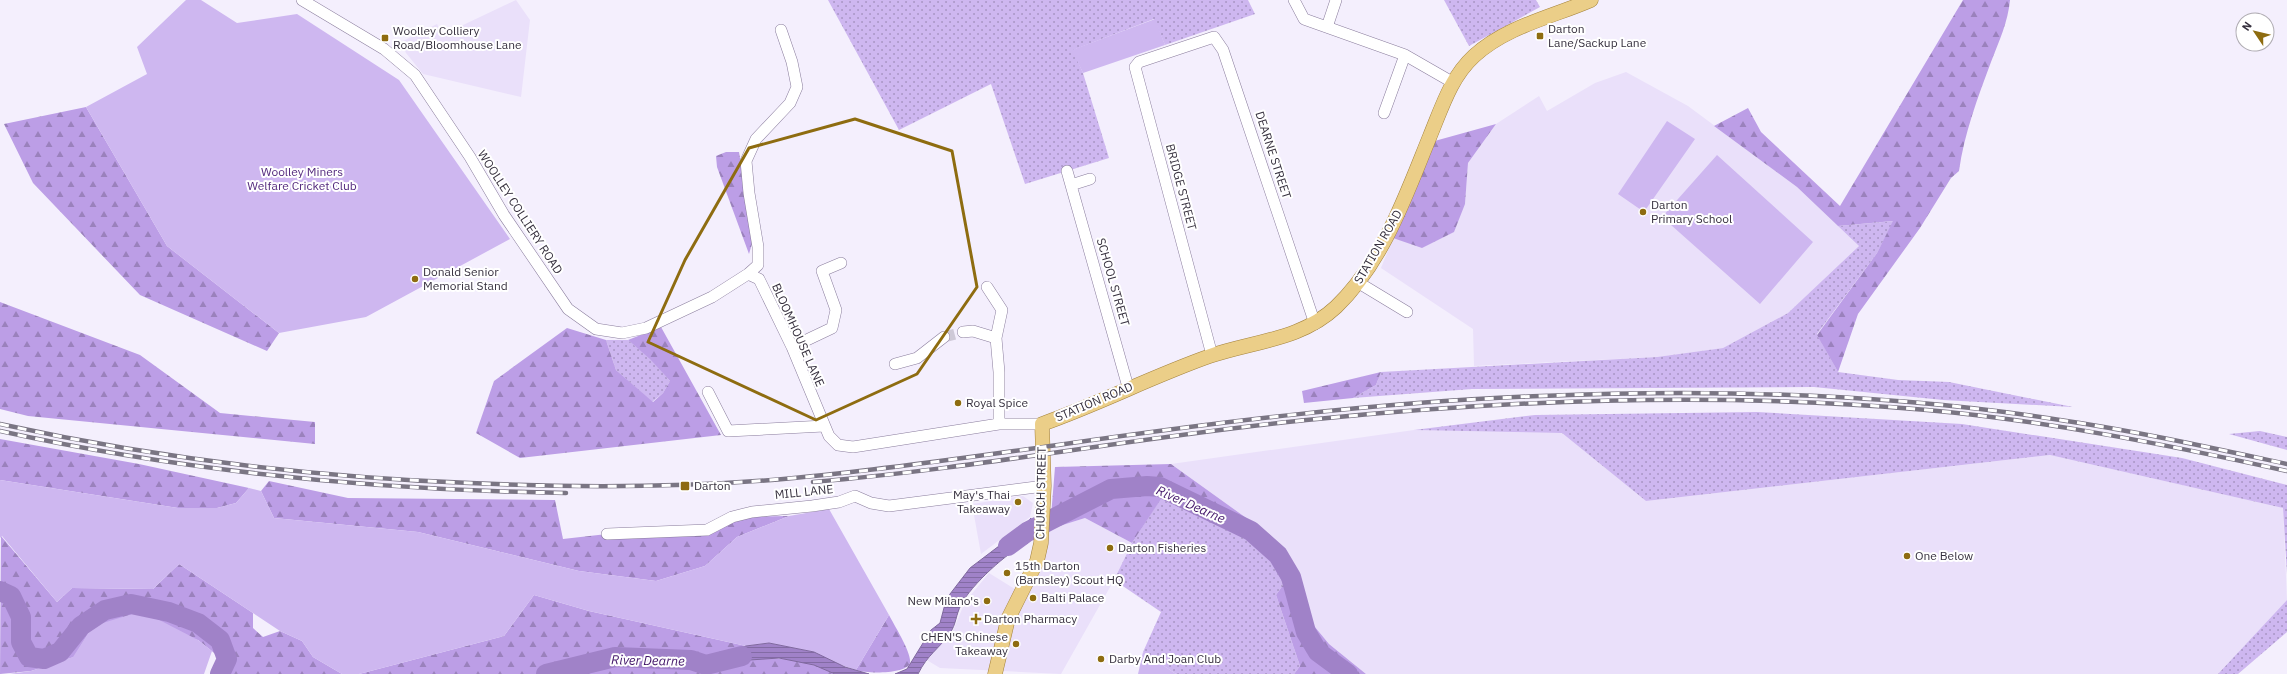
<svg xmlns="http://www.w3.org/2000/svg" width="2287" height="674" font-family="'IBM Plex Sans',sans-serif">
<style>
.built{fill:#eae0fa}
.grass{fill:url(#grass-dots)}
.forest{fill:url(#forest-firs)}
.park{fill:#ceb7f0}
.water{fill:url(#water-rules);stroke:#80699f}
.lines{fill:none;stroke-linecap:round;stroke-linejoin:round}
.river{stroke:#a082c8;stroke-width:20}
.minor-tunnel{stroke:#cec9d7;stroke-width:11;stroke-dasharray:11 5.5;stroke-linecap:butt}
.minor-casing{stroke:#8a7d9d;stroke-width:12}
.major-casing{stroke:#a3823b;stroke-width:15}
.minor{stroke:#fff;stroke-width:11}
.major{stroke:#ebce88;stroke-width:14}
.rail-casing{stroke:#7a7583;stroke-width:4.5}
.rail{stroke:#fff;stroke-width:3;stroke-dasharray:9;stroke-linecap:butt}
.marked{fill:none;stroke:#8e6c10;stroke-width:3;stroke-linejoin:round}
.poi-dot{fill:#8e6c10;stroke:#fff;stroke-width:1.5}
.labels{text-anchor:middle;stroke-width:4;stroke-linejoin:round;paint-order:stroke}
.poi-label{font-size:12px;fill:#36303e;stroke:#fff;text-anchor:start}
.street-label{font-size:12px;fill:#36303e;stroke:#fff}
.park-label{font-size:12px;fill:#53297d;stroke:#fff}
.water-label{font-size:13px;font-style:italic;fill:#411468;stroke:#fff}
</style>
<defs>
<pattern id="grass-dots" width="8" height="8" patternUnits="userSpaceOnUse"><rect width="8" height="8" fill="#ceb7f0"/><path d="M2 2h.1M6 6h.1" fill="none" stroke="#a895c4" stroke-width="1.8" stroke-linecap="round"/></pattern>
<pattern id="forest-firs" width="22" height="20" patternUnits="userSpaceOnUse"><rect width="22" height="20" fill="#bc9ee6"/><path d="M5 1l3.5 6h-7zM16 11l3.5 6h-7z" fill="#9a81bc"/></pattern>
<pattern id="water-rules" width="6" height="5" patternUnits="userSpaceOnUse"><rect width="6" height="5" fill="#a082c8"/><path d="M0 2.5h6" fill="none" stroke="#836ba4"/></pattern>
</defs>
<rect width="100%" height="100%" fill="#f4effd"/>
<path class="built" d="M 516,0 L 530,20 L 521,97 L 423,74 L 406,53 L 401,42 L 437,24 L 442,35 Z
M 1626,72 L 1688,106 L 1797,187 L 1859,246 L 1788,313 L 1723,348 L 1657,357 L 1474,366 L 1473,329 L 1381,268 L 1393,238 L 1465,204 L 1468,163 L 1496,124 L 1539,96 L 1547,111 L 1595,83 Z
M 1414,430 L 1562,433 L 1646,501 L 2050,455 L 2283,508 L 2287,600 L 2218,674 L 1366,674 L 1329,644 L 1310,621 L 1290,565 L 1270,535 L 1171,464 Z
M 1023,496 L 1033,503 L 1030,517 L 981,554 L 972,504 Z
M 1085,518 L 1132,543 L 1114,580 L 1061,674 L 940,668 L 925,659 L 952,633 L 965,602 L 989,573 L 1023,594 L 1050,529 Z"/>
<path class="grass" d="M 828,0 L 1248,0 L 1255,14 L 1165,45 L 1154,19 L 1073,50 L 1083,73 L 1109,158 L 1025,184 L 991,84 L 899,130 Z
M 1444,0 L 1536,0 L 1540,7 L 1469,46 Z
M 1894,221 L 1877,253 L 1817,334 L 1838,372 L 1898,380 L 1949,382 L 2073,407 L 1943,400 L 1814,387 L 1472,389 L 1353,398 L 1376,385 L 1381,372 L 1657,357 L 1723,348 L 1788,313 L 1859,246 L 1838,226 Z
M 606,340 L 628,340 L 650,358 L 670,381 L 663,393 L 652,402 L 616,370 Z
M 1757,412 L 1962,424 L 2182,458 L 2287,485 L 2287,574 L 2283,508 L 2050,455 L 1646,501 L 1562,433 L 1414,430 L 1535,415 Z
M 2260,431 L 2287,437 L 2287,450 L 2229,434 Z
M 1161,498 L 1246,535 L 1272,559 L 1283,585 L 1276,595 L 1300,666 L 1294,674 L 1176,674 L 1143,652 L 1161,612 L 1114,580 L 1132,543 Z
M 2287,600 L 2287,632 L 2238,674 L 2218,674 Z"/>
<path class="forest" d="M 1963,0 L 2010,0 C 2008,22 1999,41 1991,62 C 1978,97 1964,134 1959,171 L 1951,178 L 1920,228 L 1858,314 L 1838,372 L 1817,335 L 1877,253 L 1893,221 L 1838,226 L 1797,187 L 1714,126 L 1748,108 L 1761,132 L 1840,206 Z
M 86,107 L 167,246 L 279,333 L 267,351 L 140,295 L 33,183 L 4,124 Z
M 1496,124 L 1468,163 L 1465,204 L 1454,232 L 1422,248 L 1393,238 L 1431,142 Z
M 726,152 L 739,152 L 753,240 L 749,254 L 717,167 L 716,156 Z
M 0,302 L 140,355 L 220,413 L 315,422 L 315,444 L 28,416 L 0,409 Z
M 661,327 L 721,435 L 520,458 L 476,433 L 494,381 L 567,328 L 606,340 L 616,370 L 653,402 L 663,393 L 670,381 L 650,359 L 628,340 Z
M 1381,372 L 1376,385 L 1353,398 L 1304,403 L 1302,391 Z
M 0,439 L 139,464 L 249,488 L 236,503 L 217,508 L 178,508 L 0,480 Z
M 1171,464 L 1270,535 L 1290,565 L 1310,621 L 1329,644 L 1366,674 L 1294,674 L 1300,666 L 1276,595 L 1283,585 L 1272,559 L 1246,535 L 1161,499 L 1132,543 L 1085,518 L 1050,529 L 1055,467 Z
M 269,481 L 348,498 L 555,500 L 563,539 L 607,534 L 707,530 L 742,517 L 789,516 L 737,537 L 705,566 L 656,581 L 579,571 L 418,532 L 274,518 L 261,491 Z
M 1,536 L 57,602 L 72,588 L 153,589 L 179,564 L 253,613 L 253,628 L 263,637 L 280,631 L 302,641 L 313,657 L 342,674 L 230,674 L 233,668 L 198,640 L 93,626 L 74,657 L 31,671 L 0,674 Z
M 534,595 L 589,611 L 746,646 L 714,658 L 718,665 C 755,656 801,653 835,674 L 359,674 L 504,636 Z
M 889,615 C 894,625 912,653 910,663 C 907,674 867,674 856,670 Z"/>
<path class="park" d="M 186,0 L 201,0 L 237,23 L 297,14 L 399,80 L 510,239 L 366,317 L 279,333 L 167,246 L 86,107 L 147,74 L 137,47 Z
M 1155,19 L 1165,45 L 1083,73 L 1072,50 Z
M 1667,121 L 1695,139 L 1644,212 L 1618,194 Z
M 1717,155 L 1813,242 L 1760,304 L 1662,217 Z
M 0,480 L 178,508 L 217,508 L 236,503 L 249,488 L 261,491 L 274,518 L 418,532 L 579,571 L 656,581 L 705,566 L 737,537 L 789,516 L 829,509 L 889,615 L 856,670 L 829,661 L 814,652 L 769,643 L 746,646 L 589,611 L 534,595 L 504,636 L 359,674 L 342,674 L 313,657 L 302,641 L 280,631 L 179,564 L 153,589 L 72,588 L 57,602 L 2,536 L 0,538 Z
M 142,611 L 198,640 L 212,651 L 204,674 L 9,674 L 31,671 L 73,657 L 93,626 Z
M 1143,652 L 1176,674 L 1138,674 Z"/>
<path class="water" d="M 1031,518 L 1028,543 C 1009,550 970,586 961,605 C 956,614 956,625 950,633 C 938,650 928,654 918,674 L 895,674 L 907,669 L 931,630 L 940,623 L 945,604 L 950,594 L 970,568 L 1024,527 Z
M 769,643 L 814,652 L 845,667 L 869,674 L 835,674 L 814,665 L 779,658 L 735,661 L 718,665 L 713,658 L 746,646 Z"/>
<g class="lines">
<path class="river" d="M 1008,546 L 1027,532 L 1111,489 L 1147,486 L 1160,487 L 1251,531 L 1278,555 L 1291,577 L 1306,632 L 1318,652 L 1348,674
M 0,591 L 11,596 L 21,617 L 21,642 L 29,657 L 44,659 L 60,652 L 81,626 L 105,610 L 131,604 L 169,612 L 198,623 L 220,640 L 227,659 L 220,674
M 546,674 L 615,657 L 691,660 L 706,665 L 742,656"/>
<path class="minor-tunnel" d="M 944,337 L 963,332"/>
<g class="minor-casing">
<path id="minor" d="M 302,0 L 384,49 L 415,75 L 470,157 L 504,215 L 568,309 L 596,329 L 622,333 L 646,328 L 712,297 L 748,274 L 758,265 L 758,247 L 749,193 L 746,161 L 756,139 L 790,103 L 797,87 L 792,62 L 781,30
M 1294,0 L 1304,19 L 1405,55 L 1452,82
M 1327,27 L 1336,0
M 1384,113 L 1405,55
M 1067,171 L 1128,387
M 1071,185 L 1090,179
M 748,274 L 759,279 L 792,347 L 829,436 L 838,445 L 853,447 L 999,424 L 1042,424
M 1359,283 L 1407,312
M 987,287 L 1002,310 L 996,338 L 999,372 L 999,424
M 963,332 L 973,331 L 996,338
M 792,347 L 832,328 L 836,310 L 822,271 L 841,263
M 1212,355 L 1135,67 L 1139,62 L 1214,37 L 1223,50 L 1315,324
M 895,364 L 917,358 L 944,337
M 708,392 L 728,431 L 824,426
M 607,534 L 707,530 L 732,517 L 752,512 L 812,506 L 839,502 L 855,496 L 871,503 L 889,506 L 1044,486"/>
</g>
<g class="major-casing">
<path id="major" d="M 995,674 L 1008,619 L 1037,561 L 1041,543 L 1044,486 L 1042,424 C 1099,404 1153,376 1210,356 C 1254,341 1301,340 1336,307 C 1383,262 1406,195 1430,136 C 1442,107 1451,77 1474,56 C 1507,26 1552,17 1591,0"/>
</g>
<use href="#minor" class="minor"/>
<use href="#major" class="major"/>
<g class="rail-casing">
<path id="rail" d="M 0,424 C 155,458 312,477 470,483 C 578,488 685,488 794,478 C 882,470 970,457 1058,445 C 1218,422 1379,402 1541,396 C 1714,389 1889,393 2060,420 C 2136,431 2212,448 2287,464
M 0,431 C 186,472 376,490 566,493
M 813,482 C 982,468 1148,435 1317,419 C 1519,399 1724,392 1927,410 C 2049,421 2168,445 2287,471"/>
</g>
<use href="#rail" class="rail"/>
</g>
<path class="marked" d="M 855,119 L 952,151 L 977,287 L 917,374 L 816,420 L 648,342 L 685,260 L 749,148 Z"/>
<g class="poi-dot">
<rect x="1536" y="32" width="8" height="8" rx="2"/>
<rect x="381" y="34" width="8" height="8" rx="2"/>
<circle cx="1643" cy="212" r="4"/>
<circle cx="415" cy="279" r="4"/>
<circle cx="958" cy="403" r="4"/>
<rect x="680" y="481" width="10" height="10" rx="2"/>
<circle cx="1018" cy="502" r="4"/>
<circle cx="1110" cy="548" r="4"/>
<circle cx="1907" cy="556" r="4"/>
<circle cx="1007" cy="573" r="4"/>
<circle cx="1033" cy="598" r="4"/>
<circle cx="987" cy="601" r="4"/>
<path d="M974 613h4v4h4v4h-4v4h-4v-4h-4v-4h4z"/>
<circle cx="1016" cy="644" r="4"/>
<circle cx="1101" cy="659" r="4"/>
</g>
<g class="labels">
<g class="poi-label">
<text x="1548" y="33">Darton<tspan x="1548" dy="14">Lane/Sackup Lane</tspan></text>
<text x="393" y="35">Woolley Colliery<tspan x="393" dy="14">Road/Bloomhouse Lane</tspan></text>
<text x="1651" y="209">Darton<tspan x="1651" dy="14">Primary School</tspan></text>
<text x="423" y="276">Donald Senior<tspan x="423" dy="14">Memorial Stand</tspan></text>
<text x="966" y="407">Royal Spice</text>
<text x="694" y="490">Darton</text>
<text x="1010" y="499" text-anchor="end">May's Thai<tspan x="1010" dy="14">Takeaway</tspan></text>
<text x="1118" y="552">Darton Fisheries</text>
<text x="1915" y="560">One Below</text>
<text x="1015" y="570">15th Darton<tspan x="1015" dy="14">(Barnsley) Scout HQ</tspan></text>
<text x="1041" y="602">Balti Palace</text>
<text x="979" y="605" text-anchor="end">New Milano's</text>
<text x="984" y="623">Darton Pharmacy</text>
<text x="1008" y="641" text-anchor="end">CHEN'S Chinese<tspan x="1008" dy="14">Takeaway</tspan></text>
<text x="1109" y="663">Darby And Joan Club</text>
</g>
<g class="street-label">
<text transform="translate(1273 155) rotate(72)" y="4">DEARNE STREET</text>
<text transform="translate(1181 187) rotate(75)" y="4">BRIDGE STREET</text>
<text transform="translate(520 212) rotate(57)" y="4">WOOLLEY COLLIERY ROAD</text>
<text transform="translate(1378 247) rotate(-60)" y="4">STATION ROAD</text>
<text transform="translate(1113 282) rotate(74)" y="4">SCHOOL STREET</text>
<text transform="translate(798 335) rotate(66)" y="4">BLOOMHOUSE LANE</text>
<text transform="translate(1094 402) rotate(-23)" y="4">STATION ROAD</text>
<text transform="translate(804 492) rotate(-6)" y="4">MILL LANE</text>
<text transform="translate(1041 493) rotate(-89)" y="4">CHURCH STREET</text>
</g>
<g class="park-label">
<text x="302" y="176">Woolley Miners<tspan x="302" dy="14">Welfare Cricket Club</tspan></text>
</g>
<g class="water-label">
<text transform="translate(1191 504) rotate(24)" y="5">River Dearne</text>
<text transform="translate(648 660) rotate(1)" y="5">River Dearne</text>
</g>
</g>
<g transform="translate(2255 32) rotate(305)"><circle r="19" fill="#ffffff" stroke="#afacb2"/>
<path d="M0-3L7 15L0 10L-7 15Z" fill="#8e6c10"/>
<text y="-6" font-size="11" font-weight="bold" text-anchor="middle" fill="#36303e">N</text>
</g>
</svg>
